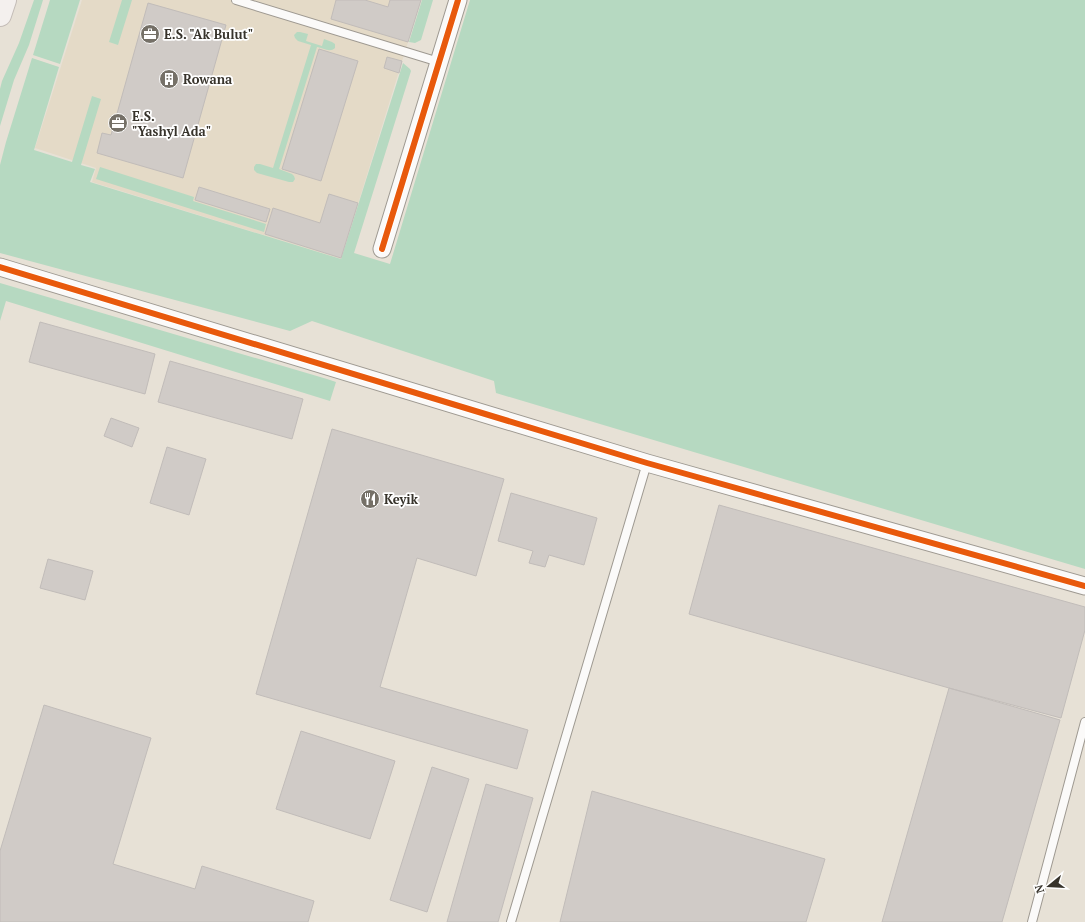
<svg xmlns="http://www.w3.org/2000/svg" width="1085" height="922" font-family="'PT Serif',serif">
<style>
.built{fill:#e4dac7}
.green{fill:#b6d9c1}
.building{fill:#d0cbc7;stroke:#c1bcb9}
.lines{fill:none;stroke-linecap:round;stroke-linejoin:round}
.service-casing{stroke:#9e9991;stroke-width:10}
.minor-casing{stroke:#9e9991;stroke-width:19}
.trunk-casing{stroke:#c4bcb7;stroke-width:24}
.service{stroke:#fbfaf9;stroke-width:8}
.minor{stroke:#fbfaf9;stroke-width:17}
.trunk{stroke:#f4f0ee;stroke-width:22}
.cycleway-casing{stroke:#fff;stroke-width:8}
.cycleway{stroke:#e8590c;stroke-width:6}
.labels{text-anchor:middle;stroke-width:3.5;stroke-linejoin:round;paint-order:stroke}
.poi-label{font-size:13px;font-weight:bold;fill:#37332b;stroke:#fff;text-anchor:start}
</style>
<rect width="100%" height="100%" fill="#e7e1d6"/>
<path class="built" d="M 82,0 L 421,0 L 341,259 L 92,182 L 96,168 L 35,148 Z"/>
<path class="green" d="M 34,0 L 43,0 L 29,45 L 14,80 L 0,126 L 0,89 L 2,81 L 19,43 Z
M 50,0 L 80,0 L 60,64 L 33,55 Z
M 122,0 L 132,0 L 118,45 L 109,42 Z
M 422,0 L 433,0 L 421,40 L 415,43 L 409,42 Z
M 470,0 L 1085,0 L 1085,569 L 496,393 L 494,381 L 312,321 L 290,331 L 0,253 L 0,165 L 6,142 L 32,58 L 59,67 L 34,150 L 72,162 L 92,96 L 101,99 L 81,165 L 95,169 L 90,182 L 341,259 L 403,63 L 410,69 L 411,71 L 354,253 L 390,264 Z
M 297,32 L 300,32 L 308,34 L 306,41 L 322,46 L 324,39 L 332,42 L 335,44 L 335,48 C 330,53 323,48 317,47 L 279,169 L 292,174 L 294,176 L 295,179 L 293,182 L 289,182 L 257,173 L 254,170 L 254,167 L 256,164 L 260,164 L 273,168 L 311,45 L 298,41 L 295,38 L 294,35 Z
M 100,167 L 194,197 L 193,201 L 266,224 L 264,232 L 96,179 Z
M 0,283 L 327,379 L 336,382 L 330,401 L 6,301 L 0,321 Z"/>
<path class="building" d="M 336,0 L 365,0 L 388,7 L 390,0 L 421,0 L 408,42 L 331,19 Z
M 148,3 L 226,25 L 183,178 L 97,153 L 102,133 L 111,135 Z
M 319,49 L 358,61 L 321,181 L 282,169 Z
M 387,57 L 402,61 L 399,73 L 384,68 Z
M 199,187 L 270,209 L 266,222 L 195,200 Z
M 329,194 L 358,203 L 341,258 L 265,234 L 273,208 L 320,223 Z
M 40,322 L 155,354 L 145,394 L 29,362 Z
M 170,361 L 303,399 L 292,439 L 158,402 Z
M 111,418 L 139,428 L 132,447 L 104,436 Z
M 332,429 L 504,479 L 476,576 L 417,558 L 380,687 L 528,730 L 517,769 L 256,694 Z
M 167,447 L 206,459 L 189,515 L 150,503 Z
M 511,493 L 597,518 L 584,565 L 549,555 L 545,567 L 529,563 L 533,551 L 498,541 Z
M 719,505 L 1085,607 L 1085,630 L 1061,718 L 949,688 L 689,614 Z
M 48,559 L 93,571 L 85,600 L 40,588 Z
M 949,688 L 1060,720 L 1002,922 L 882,922 Z
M 44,705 L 151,738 L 113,864 L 195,889 L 202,866 L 314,901 L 308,922 L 0,922 L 0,851 Z
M 301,731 L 395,761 L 370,839 L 276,809 Z
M 432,767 L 469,779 L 427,912 L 390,900 Z
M 486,784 L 533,798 L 498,922 L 447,922 Z
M 592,791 L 825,859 L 806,922 L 560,922 Z"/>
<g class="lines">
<g class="service-casing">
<path id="service" d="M 236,0 L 439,62
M 511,922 L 647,463
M 1032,922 L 1085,722"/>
</g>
<g class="minor-casing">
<path id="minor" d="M 382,249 L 458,0
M 0,267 L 647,463 L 1085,586"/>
</g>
<g class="trunk-casing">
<path id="trunk" d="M 0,15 L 5,0"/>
</g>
<use href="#service" class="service"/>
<use href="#minor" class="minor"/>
<use href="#trunk" class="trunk"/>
<g class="cycleway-casing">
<path id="cycleway" d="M 382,249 L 458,0
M 0,267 L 647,463 L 1085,586"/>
</g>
<use href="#cycleway" class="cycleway"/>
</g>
<defs>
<g id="office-disc" transform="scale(1)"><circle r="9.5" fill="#757067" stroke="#fff"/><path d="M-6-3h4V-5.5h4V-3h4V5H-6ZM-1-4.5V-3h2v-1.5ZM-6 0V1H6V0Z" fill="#fff"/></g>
<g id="building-disc" transform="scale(1)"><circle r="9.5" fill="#757067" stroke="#fff"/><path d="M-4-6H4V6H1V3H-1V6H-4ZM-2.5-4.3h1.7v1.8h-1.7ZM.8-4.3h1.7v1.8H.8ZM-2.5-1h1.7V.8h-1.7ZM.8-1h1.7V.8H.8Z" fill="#fff"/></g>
<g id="restaurant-disc" transform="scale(1)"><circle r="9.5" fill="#757067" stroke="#fff"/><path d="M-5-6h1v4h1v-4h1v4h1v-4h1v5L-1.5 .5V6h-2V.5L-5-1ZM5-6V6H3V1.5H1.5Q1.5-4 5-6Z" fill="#fff"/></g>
</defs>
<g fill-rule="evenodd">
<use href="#office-disc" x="150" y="34"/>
<use href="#building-disc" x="169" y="79"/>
<use href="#office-disc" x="118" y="123"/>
<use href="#restaurant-disc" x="370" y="499"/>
</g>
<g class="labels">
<g class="poi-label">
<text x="164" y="39">E.S. "Ak Bulut"</text>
<text x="183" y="84">Rowana</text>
<text x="132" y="121">E.S.<tspan x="132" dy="15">"Yashyl Ada"</tspan></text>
<text x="384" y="504">Keyik</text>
</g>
</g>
<g transform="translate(1049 886) rotate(252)" stroke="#ffffff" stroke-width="3" paint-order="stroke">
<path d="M0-3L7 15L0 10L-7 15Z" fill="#37332b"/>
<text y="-6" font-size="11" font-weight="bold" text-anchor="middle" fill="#37332b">N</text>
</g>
</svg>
